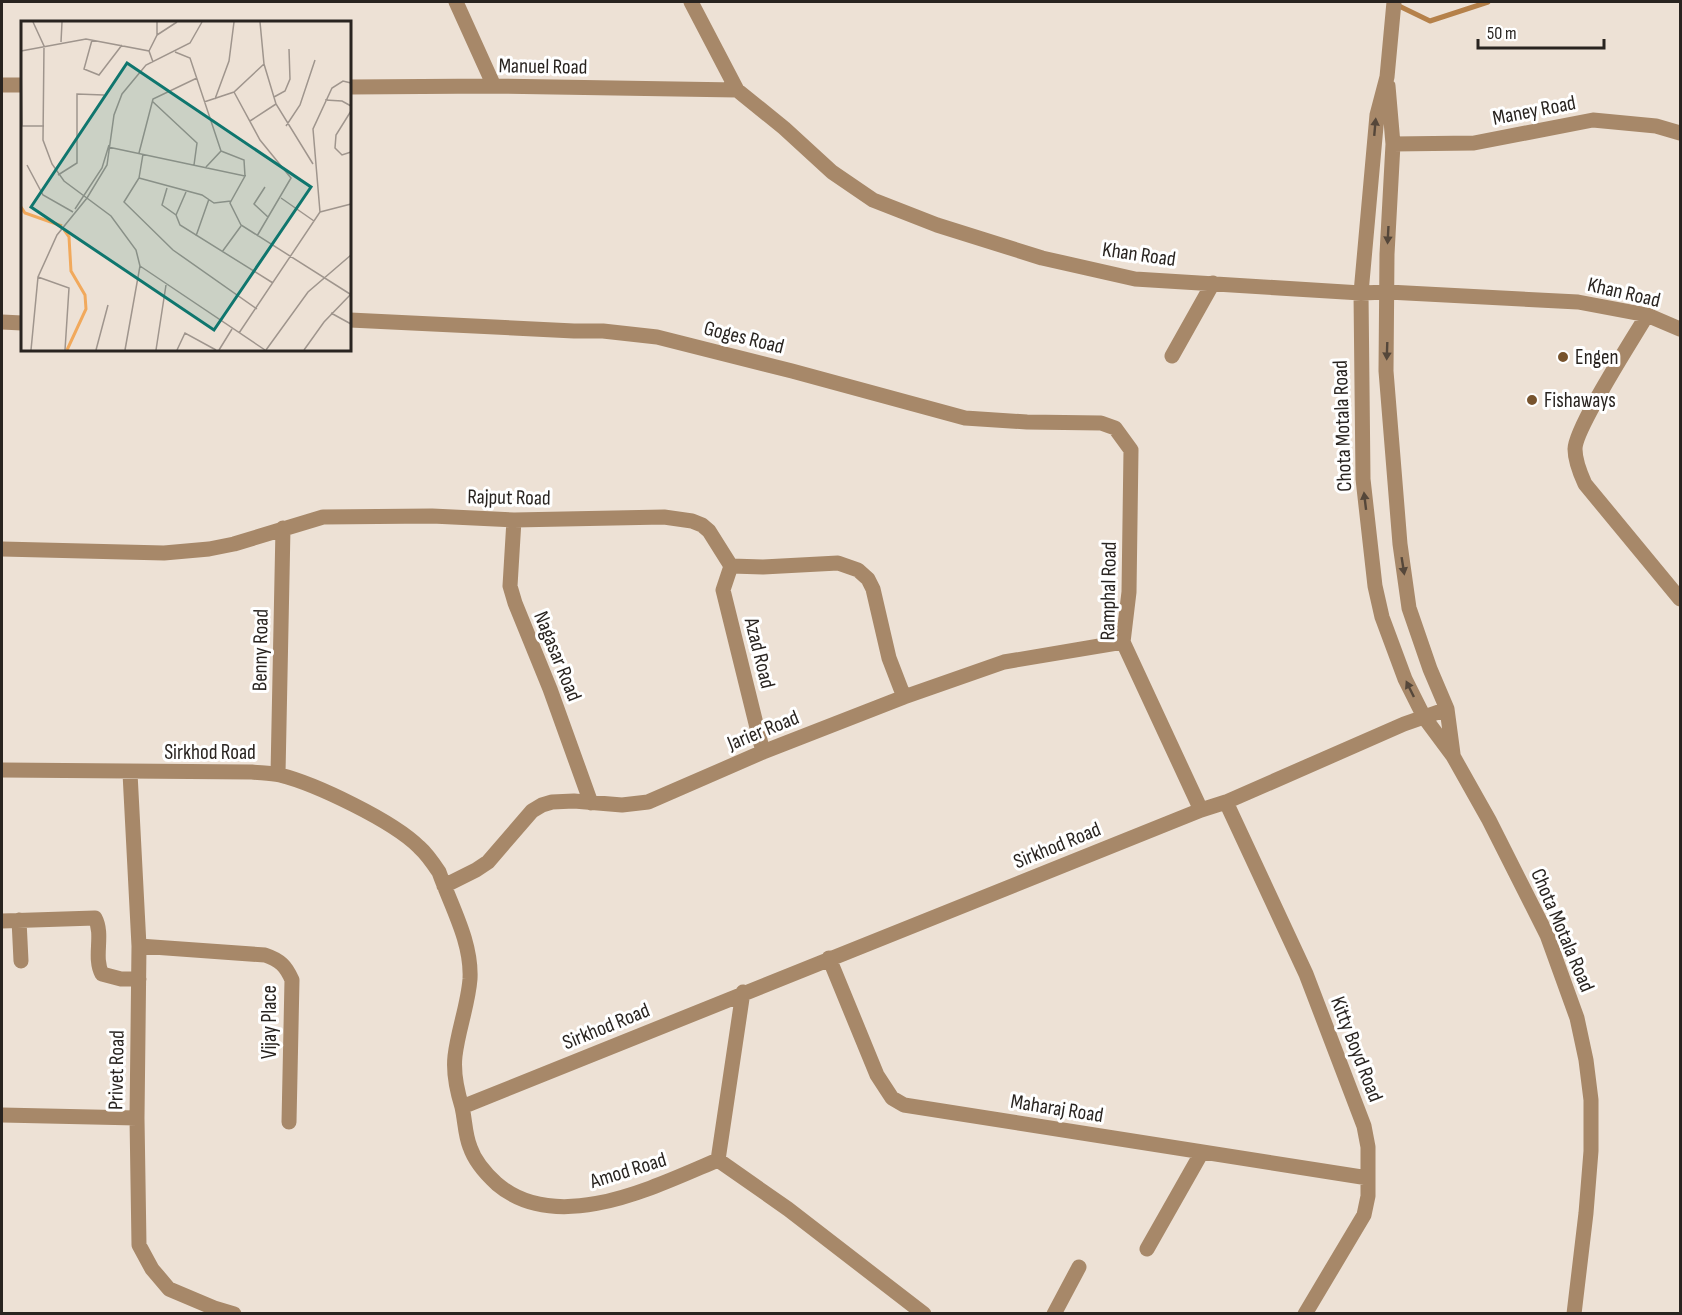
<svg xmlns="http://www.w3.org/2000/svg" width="1682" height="1315" font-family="'Sofia Sans Condensed',sans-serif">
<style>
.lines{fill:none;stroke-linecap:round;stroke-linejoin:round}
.stream{stroke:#b5814a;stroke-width:5}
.minor{stroke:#a78869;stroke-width:15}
.oneway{fill:#55473a}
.poi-dot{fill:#77532d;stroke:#fff;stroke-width:2}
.labels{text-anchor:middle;stroke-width:6;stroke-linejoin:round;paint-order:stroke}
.street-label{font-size:21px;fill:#292420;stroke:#fff}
.poi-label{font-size:21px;fill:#292420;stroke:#fff;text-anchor:start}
.inset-river{fill:none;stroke:#f1a95c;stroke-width:3}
.inset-road{fill:none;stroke:#9f958d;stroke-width:1.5}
.view{fill:#0f766e;fill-opacity:0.15;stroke:#0f766e;stroke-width:3}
.inset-edge{fill:none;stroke:#292420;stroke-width:3}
</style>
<rect width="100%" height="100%" fill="#ede1d5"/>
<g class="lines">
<path class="stream" d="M 1397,5 L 1430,21 L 1488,2"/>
<path class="minor" d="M 456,2 L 494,86
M 691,2 L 737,90 L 784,128 L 832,172 L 873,200 L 937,225 L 1042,258 L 1135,279 L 1361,293 L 1388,292 L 1578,302 L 1647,315 L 1680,329
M 1394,2 L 1387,77 L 1377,115 L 1361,293 L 1363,479 L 1375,586 L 1382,617 L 1405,679 L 1424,717 L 1453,756 L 1489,820 L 1547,935 L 1577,1018 L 1586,1060 L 1591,1100 L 1591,1151 L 1586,1213 L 1574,1314
M 2,85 L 22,85
M 1388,86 L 1393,144 L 1387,254 L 1386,371 L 1400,544 L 1409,608 L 1430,669 L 1447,709 L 1453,754
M 350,87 L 494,86 L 737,90
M 1393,144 L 1474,143 L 1593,120 L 1656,126 L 1680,133
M 1647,315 C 1633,339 1575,428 1575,449 C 1575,461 1580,473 1585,484 L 1680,599
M 350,320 L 574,331 L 603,331 L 657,337 L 792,371 L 965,418 L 1027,422 L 1101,423 L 1115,428 L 1131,450 L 1129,592 L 1123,642 L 1201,810
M 2,322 L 22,323
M 1172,356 L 1213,283
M 514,520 L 510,586 L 515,603 L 550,689 L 591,803
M 2,549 L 164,553 L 209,549 L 234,544 L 323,517 L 432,516 L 514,520 L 664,517 L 692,521 L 702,525 L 709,531 L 731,566 L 763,567 L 838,563 L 858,570 L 868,579 L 873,589 L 889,658 L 904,697
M 731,566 L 723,590 L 763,752
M 2,770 L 252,772 C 261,773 271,773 280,775 C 316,784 393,821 419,847 C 427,854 433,863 439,872 C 451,906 472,942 470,979 C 468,1005 458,1030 455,1056 C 453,1074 457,1091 462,1107 L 1201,810 L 1226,802 L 1404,724 L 1447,709
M 130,773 L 139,946 L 137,1118 L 139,1245 L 152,1269 L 169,1289 L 214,1308 L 234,1314
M 278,774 L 283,528
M 1226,802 L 1306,974 L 1364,1126 L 1368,1147 L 1368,1196 L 1364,1215 L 1305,1314
M 444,886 L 476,870 L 488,862 L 532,811 L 542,805 L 552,802 L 574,801 L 622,805 L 648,802 L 763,752 L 904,697 L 1004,662 L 1123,642
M 19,920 L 21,961
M 2,921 L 95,918 C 104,935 93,957 102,974 L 121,979 L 139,979
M 139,946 L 265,955 C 280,960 286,966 292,980 L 289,1122
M 829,958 L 877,1075 L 892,1098 L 904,1105 L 1368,1178
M 743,992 L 718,1160 L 788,1209 L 924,1314
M 462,1107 C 465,1120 465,1135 470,1147 C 475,1162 486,1174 497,1184 C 558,1236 656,1186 718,1160
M 2,1115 L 137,1118
M 1147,1249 L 1202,1152
M 1054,1314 L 1079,1267"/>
</g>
<defs><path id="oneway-solid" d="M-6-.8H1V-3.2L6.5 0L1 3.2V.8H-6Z" transform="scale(1.5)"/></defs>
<g class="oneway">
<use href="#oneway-solid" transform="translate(1375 127) rotate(-85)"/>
<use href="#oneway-solid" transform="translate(1388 235) rotate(93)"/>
<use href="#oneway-solid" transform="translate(1387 351) rotate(92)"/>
<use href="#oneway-solid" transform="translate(1365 501) rotate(-97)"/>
<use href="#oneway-solid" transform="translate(1403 566) rotate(81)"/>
<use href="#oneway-solid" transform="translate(1410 689) rotate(-116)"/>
</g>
<g class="poi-dot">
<circle cx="1563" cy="357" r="6"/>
<circle cx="1532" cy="400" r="6"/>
</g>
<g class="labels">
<g class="street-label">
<text transform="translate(543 66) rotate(1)" y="7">Manuel Road</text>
<text transform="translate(1534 110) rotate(-11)" y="7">Maney Road</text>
<text transform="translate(1139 254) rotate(8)" y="7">Khan Road</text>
<text transform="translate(1624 292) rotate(13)" y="7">Khan Road</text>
<text transform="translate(744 337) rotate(14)" y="7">Goges Road</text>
<text transform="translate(1342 426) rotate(-92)" y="7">Chota Motala Road</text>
<text transform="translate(509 497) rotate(1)" y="7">Rajput Road</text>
<text transform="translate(1108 591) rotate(-89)" y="7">Ramphal Road</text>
<text transform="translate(260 650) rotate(-89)" y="7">Benny Road</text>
<text transform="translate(760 653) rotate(76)" y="7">Azad Road</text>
<text transform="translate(558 656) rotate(68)" y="7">Nagasar Road</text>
<text transform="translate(763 730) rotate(-22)" y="7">Jarier Road</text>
<text x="210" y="759">Sirkhod Road</text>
<text transform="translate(1057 845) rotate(-22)" y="7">Sirkhod Road</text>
<text transform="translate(1563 930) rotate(67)" y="7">Chota Motala Road</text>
<text transform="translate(269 1022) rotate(-90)" y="7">Vijay Place</text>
<text transform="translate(606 1026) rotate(-22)" y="7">Sirkhod Road</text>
<text transform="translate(1357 1049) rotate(69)" y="7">Kitty Boyd Road</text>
<text transform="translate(116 1070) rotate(-89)" y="7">Privet Road</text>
<text transform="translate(1057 1108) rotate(9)" y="7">Maharaj Road</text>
<text transform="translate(628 1170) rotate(-17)" y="7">Amod Road</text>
</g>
<g class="poi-label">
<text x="1575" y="364">Engen</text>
<text x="1544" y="407">Fishaways</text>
</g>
</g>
<g transform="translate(21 21)">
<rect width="330" height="330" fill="#ede1d5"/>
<path class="inset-river" d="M 0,186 L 4,192 L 41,205M 43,209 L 48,216 L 50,250 L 64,274 L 65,288 L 46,329"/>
<path class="inset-road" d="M 12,1 L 23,25 L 22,119 L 31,143 L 43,160 L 90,195 L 115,229 L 119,245 L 104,329M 239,1 L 243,43 L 255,83 L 292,143M 136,14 L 156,1M 71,19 L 63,48 L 78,54 L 101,24M 40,21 L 41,1M 0,30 L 65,18 L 128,30 L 132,41M 128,30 L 136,14 L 136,1M 154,31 L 169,37 L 200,130 L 185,146M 0,41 L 1,105 L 23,105M 213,71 L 239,119 L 270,157 L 236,215M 253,76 L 264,70 L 269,58 L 268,28M 194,78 L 208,40 L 213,1M 304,79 L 321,80 L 330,85M 131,80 L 176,122 L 173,144M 183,81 L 213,71 L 243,43M 330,90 L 315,114 L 314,127 L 321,134 L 330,131M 229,100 L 255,83M 265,105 L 279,84 L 294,39M 87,126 L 224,155 L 209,182 L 220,204 L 329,273M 200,130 L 223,139 L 224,155M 118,132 L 132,78 L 176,57M 122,133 L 118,157 L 103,181 L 152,229 L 236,288M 6,144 L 22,174 L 52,191M 37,154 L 56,142 L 56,73 L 83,74M 118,157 L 181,174 L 193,182 L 210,180M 244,166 L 233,183 L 247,196M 146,167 L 141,184 L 155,194 L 159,204 L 252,262M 260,177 L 293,200M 54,188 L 81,147 L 88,124M 299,191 L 330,183M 155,194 L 165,171M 175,215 L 188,178M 201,231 L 220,205M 119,245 L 244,329M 17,256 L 48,267 L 44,329M 310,292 L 330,303M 218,312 L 299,191 L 292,108 L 311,67 L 322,60 L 330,62M 10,329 L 17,256 L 36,214 L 66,177 L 86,144 L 93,94 L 101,73 L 125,44 L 169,22 L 181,1M 75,329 L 87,284M 135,329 L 145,264M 156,329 L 164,312 L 195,329M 198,329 L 211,308M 245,329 L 287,271 L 330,234M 283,329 L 303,301 L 330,273"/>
<path class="view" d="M 106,42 L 290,166 L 193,309 L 10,186 Z"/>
<rect width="330" height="330" class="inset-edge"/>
</g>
<rect width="1682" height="1315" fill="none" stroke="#292420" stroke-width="6"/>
<path d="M1478 39v9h126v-9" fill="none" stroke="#292420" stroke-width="3"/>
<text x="1487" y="39" font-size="18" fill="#292420" stroke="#ffffff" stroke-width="4.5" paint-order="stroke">50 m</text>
</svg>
